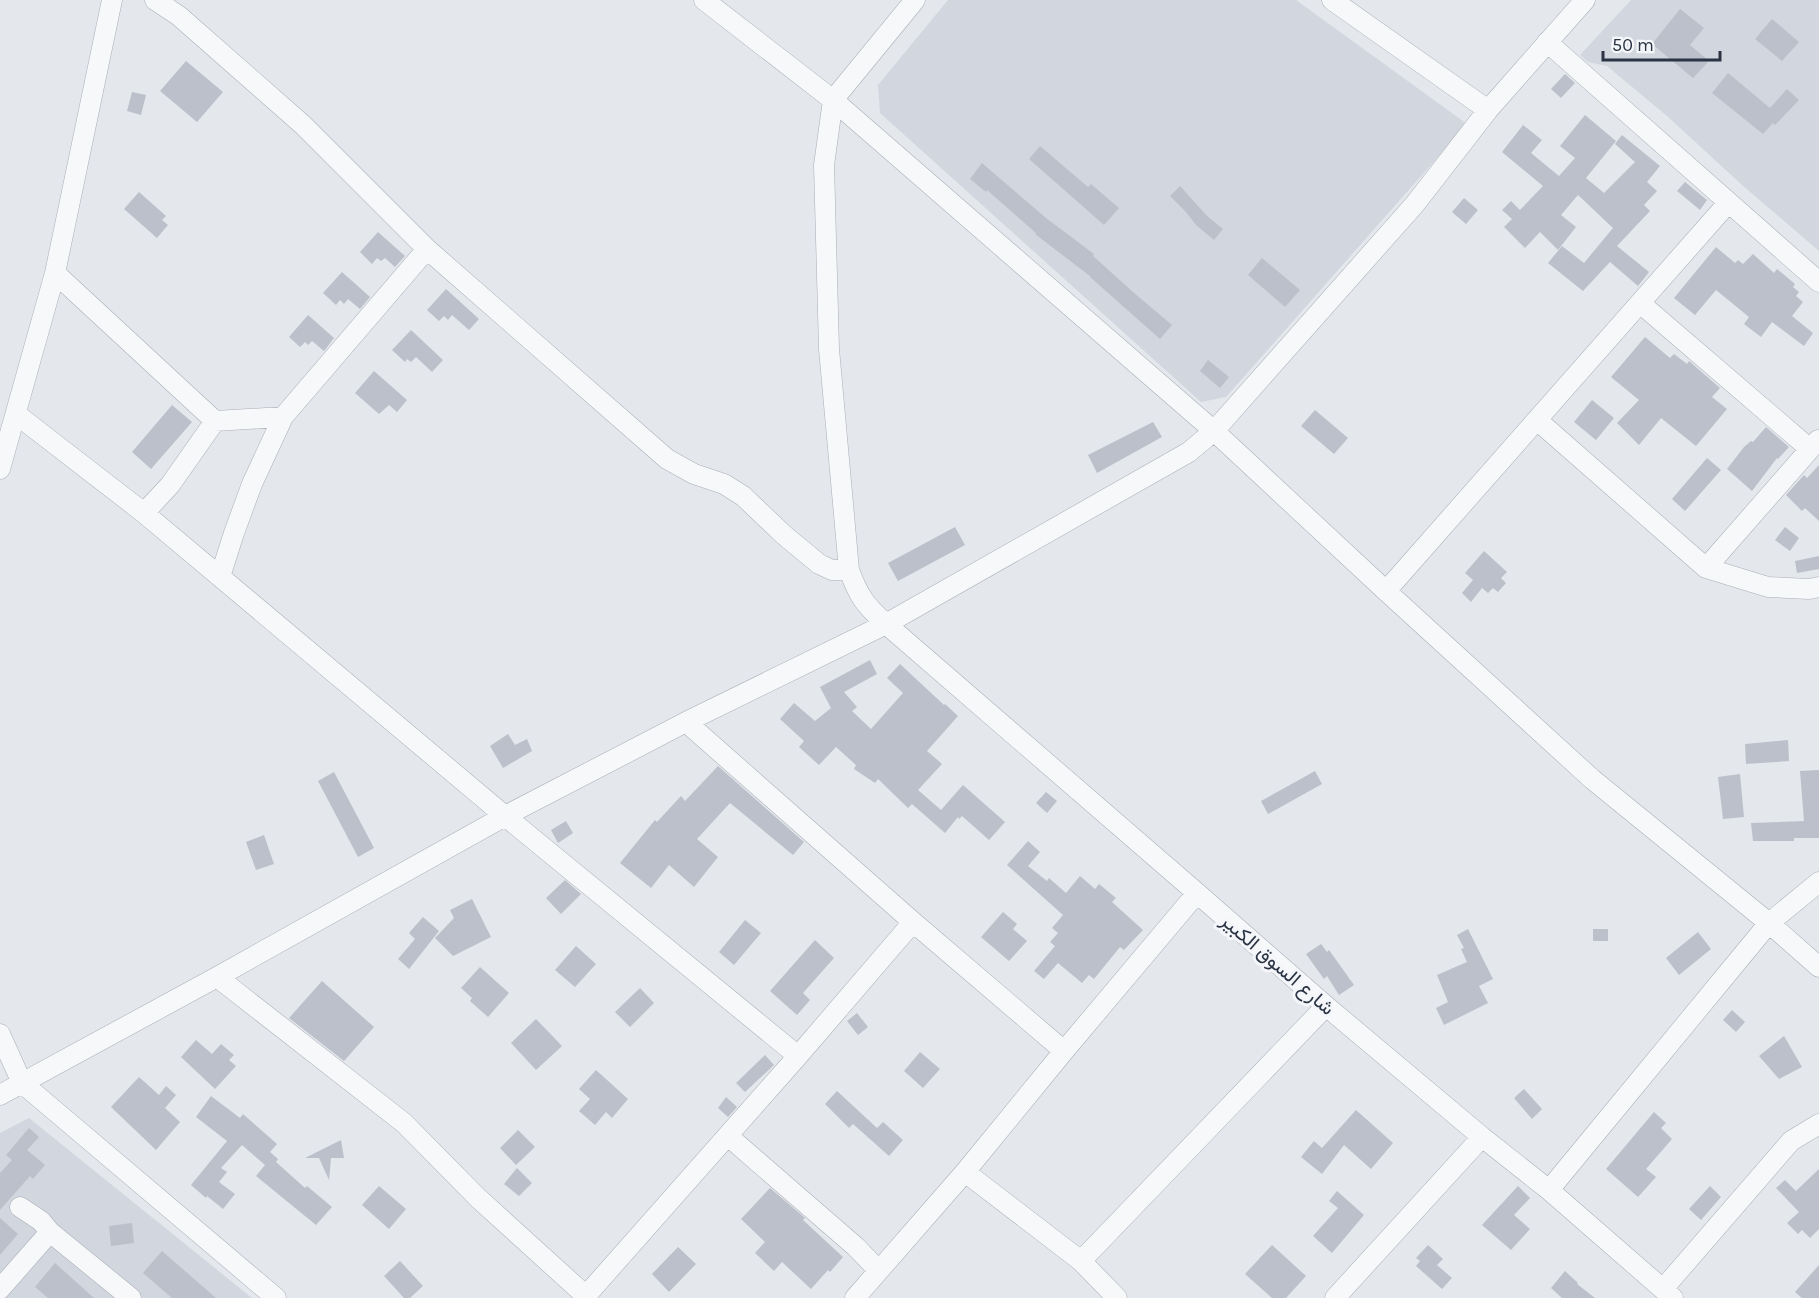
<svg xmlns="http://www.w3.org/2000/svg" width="1819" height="1298" font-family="Karla,Vazirmatn,sans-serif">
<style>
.built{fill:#d2d6de}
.building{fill:#bbc0ca}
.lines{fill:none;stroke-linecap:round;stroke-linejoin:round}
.minor-casing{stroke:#a9aeb7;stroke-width:21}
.minor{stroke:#f7f8fa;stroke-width:20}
.labels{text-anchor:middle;stroke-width:6;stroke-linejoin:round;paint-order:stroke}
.street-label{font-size:20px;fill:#2b3445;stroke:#f4f6f9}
</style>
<rect width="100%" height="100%" fill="#e4e7ec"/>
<path class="built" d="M 948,0 L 1296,0 L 1467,124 L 1226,397 L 1201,402 L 880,113 L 878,85 Z
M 1631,0 L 1819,0 L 1819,251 L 1742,185 L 1667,116 L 1607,66 L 1588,62 L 1580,55 Z
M 29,1118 L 252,1298 L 0,1298 L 0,1133 Z"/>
<path class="building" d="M 1680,9 L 1704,28 L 1690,45 L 1709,61 L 1693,78 L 1652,44 Z
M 1772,19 L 1799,42 L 1782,61 L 1755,39 Z
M 186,61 L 223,92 L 197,122 L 160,91 Z
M 1728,73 L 1770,108 L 1787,89 L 1799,100 L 1775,125 L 1773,123 L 1763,134 L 1712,93 Z
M 1565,74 L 1575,83 L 1561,98 L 1551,89 Z
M 132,92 L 146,95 L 141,115 L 127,111 Z
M 1585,115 L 1616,141 L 1586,178 L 1604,193 L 1635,162 L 1615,144 L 1622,135 L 1660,166 L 1647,182 L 1657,191 L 1644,205 L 1650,211 L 1617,246 L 1649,272 L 1638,286 L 1610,262 L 1583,291 L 1548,263 L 1562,246 L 1584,263 L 1613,228 L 1578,195 L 1561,215 L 1576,227 L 1558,250 L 1540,232 L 1525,248 L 1504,227 L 1512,219 L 1502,210 L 1511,201 L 1520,210 L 1543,186 L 1502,152 L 1523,125 L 1542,140 L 1531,153 L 1559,176 L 1575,158 L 1560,146 Z
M 1040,146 L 1088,187 L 1091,184 L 1119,208 L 1104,225 L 1029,159 Z
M 982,163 L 1046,218 L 1094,254 L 1093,256 L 1133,292 L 1172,325 L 1160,339 L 1090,277 L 1090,276 L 1035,234 L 1036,233 L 987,190 L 986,192 L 970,179 Z
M 1685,182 L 1707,200 L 1700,210 L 1677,191 Z
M 1180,186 L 1207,216 L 1223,229 L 1214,240 L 1196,225 L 1186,212 L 1170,196 Z
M 139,192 L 166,216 L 162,220 L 168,225 L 157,238 L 124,209 Z
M 1464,198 L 1478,210 L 1466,224 L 1452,212 Z
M 378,232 L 405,256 L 395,267 L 385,258 L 381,261 L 377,258 L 372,264 L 360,252 Z
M 1716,247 L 1735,263 L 1738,260 L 1743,264 L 1753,254 L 1774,273 L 1777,269 L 1795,284 L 1793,287 L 1799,292 L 1796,296 L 1803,302 L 1792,316 L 1813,333 L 1804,346 L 1772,322 L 1761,337 L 1744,324 L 1749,317 L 1716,290 L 1695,315 L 1674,298 Z
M 1262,258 L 1300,290 L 1285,307 L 1248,275 Z
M 342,272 L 370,297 L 360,309 L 348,299 L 344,304 L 340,300 L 336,305 L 323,293 Z
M 446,289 L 479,319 L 469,330 L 452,315 L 448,320 L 444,316 L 439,321 L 427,310 Z
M 308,315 L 334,338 L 324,351 L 312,341 L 308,345 L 305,342 L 300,347 L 289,337 Z
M 411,330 L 443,360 L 432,372 L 416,357 L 411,362 L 407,359 L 405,362 L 392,350 Z
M 1645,337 L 1670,358 L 1674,354 L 1687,364 L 1689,361 L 1720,388 L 1712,397 L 1727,409 L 1696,446 L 1661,418 L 1639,445 L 1617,423 L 1639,400 L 1611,377 Z
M 1208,360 L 1229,377 L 1220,388 L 1200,371 Z
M 374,371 L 407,400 L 397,412 L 389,405 L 379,414 L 355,393 Z
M 1592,400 L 1614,418 L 1596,440 L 1574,422 Z
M 172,405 L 192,422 L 151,469 L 132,452 Z
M 1315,410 L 1348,438 L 1334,454 L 1301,426 Z
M 1153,422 L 1162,437 L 1097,473 L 1088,455 Z
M 1766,427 L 1789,447 L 1778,459 L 1777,458 L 1752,491 L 1727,469 L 1744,447 L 1751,441 L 1753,442 Z
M 1707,458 L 1721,470 L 1685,511 L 1672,499 Z
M 1819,465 L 1819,521 L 1805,508 L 1802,511 L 1786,495 L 1804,475 L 1807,478 Z
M 955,527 L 965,545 L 898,581 L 888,563 Z
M 1785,527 L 1799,538 L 1790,551 L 1775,540 Z
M 1484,551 L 1507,572 L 1501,578 L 1506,583 L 1498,592 L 1493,588 L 1488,593 L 1482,588 L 1471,602 L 1462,593 L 1473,580 L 1465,573 Z
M 1819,556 L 1819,569 L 1797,573 L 1795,561 Z
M 870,660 L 877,674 L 844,692 L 857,707 L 852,711 L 871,729 L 903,693 L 887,678 L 900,664 L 944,705 L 945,704 L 958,716 L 927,751 L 942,764 L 918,790 L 941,810 L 963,785 L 1005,822 L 989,840 L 962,816 L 959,819 L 958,817 L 945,833 L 912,804 L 908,808 L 878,779 L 875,783 L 854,769 L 856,765 L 836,747 L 819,765 L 799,747 L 804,741 L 780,719 L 794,703 L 815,721 L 831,708 L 820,687 Z
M 508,734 L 515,745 L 527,739 L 532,751 L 503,768 L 490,746 Z
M 1788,740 L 1789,761 L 1746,764 L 1745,744 Z
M 718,766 L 804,842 L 793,855 L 730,803 L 697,839 L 718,857 L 694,887 L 669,865 L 651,888 L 620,863 L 655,820 L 657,822 L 681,796 L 685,801 Z
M 1819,770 L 1819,838 L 1794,838 L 1794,841 L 1753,841 L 1751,823 L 1804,821 L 1800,771 Z
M 1315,771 L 1322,784 L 1268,814 L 1261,801 Z
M 334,772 L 374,848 L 358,857 L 318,781 Z
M 1740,774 L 1744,817 L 1723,819 L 1718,777 Z
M 1046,792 L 1057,801 L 1047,813 L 1036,803 Z
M 566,821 L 573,833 L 558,843 L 551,830 Z
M 264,835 L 274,864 L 256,870 L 246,842 Z
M 1028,841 L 1040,852 L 1028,866 L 1047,881 L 1049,878 L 1066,893 L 1080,876 L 1095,889 L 1099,884 L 1116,898 L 1112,902 L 1143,930 L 1124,950 L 1120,947 L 1094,979 L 1089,975 L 1082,983 L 1058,963 L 1044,979 L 1034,971 L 1055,946 L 1050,942 L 1058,933 L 1052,928 L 1063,915 L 1007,865 Z
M 565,880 L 581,894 L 561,914 L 546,898 Z
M 472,899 L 491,937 L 453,956 L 435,938 L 454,918 L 450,910 Z
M 1003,912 L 1017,924 L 1013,929 L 1027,941 L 1009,961 L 981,937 Z
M 423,917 L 439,931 L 409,969 L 398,959 L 415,939 L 409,933 Z
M 745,920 L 761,933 L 734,965 L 719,952 Z
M 1468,929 L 1493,979 L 1479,986 L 1488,1003 L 1444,1025 L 1436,1008 L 1448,1002 L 1437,975 L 1467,962 L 1461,949 L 1464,948 L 1457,935 Z
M 1593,929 L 1608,929 L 1608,941 L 1593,941 Z
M 1698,932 L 1711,949 L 1679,975 L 1666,958 Z
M 815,940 L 834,958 L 803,993 L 810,1000 L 797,1015 L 770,991 Z
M 1321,944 L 1327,952 L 1329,950 L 1354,985 L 1339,995 L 1327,976 L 1324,979 L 1306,954 Z
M 576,946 L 596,964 L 575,987 L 555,970 Z
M 480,967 L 509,993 L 488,1017 L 470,1001 L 472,998 L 461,988 Z
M 322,981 L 374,1027 L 344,1061 L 289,1018 Z
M 640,988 L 654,1003 L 630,1027 L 615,1012 Z
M 1732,1010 L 1745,1022 L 1736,1032 L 1723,1020 Z
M 857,1013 L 868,1027 L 858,1035 L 847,1021 Z
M 536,1019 L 562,1046 L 536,1070 L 511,1043 Z
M 1784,1036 L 1802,1067 L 1779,1079 L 1759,1056 Z
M 196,1040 L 212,1054 L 221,1044 L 234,1055 L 229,1060 L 236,1066 L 215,1089 L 181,1057 Z
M 920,1052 L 940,1069 L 923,1088 L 904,1071 Z
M 765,1055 L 774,1065 L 745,1092 L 736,1083 Z
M 596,1070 L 628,1099 L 612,1118 L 606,1112 L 595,1125 L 579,1111 L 590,1099 L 579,1089 Z
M 139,1077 L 159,1095 L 166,1086 L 176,1095 L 165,1108 L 180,1122 L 156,1150 L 111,1107 Z
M 1524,1089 L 1542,1109 L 1532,1119 L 1514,1098 Z
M 837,1091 L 877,1128 L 883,1122 L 903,1140 L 889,1156 L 853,1124 L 849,1128 L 825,1104 Z
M 211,1096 L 240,1118 L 243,1114 L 277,1144 L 270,1152 L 278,1159 L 276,1162 L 305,1188 L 307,1186 L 332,1207 L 316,1225 L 256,1176 L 265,1165 L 242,1145 L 221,1168 L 227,1172 L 219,1182 L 235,1194 L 223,1209 L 207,1196 L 206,1198 L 191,1185 L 227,1141 L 196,1117 Z
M 726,1097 L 737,1107 L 728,1117 L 718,1108 Z
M 1356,1110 L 1393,1143 L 1371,1169 L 1344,1145 L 1322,1174 L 1301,1157 L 1314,1141 L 1322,1148 Z
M 1654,1112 L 1666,1123 L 1661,1128 L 1672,1139 L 1646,1169 L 1656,1177 L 1638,1197 L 1606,1169 Z
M 29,1128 L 39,1137 L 27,1150 L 45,1165 L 33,1179 L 30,1176 L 0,1210 L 0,1173 L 12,1160 L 6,1155 Z
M 518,1130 L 535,1147 L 516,1165 L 500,1148 Z
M 341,1140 L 344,1158 L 331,1158 L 329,1180 L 319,1158 L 305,1158 Z
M 517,1168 L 532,1183 L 519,1196 L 504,1184 Z
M 1819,1169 L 1819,1229 L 1810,1238 L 1802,1230 L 1798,1234 L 1787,1223 L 1799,1212 L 1776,1188 L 1785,1180 L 1796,1191 Z
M 379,1186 L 406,1209 L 389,1229 L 362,1205 Z
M 1518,1186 L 1530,1198 L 1514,1215 L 1530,1229 L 1511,1250 L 1482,1225 Z
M 1710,1186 L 1721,1197 L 1701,1220 L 1689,1209 Z
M 770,1188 L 805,1218 L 803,1220 L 843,1257 L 830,1272 L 828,1270 L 811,1289 L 782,1262 L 774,1271 L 755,1253 L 765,1242 L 741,1219 Z
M 1337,1191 L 1364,1215 L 1332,1253 L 1313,1236 L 1338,1208 L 1329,1201 Z
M 0,1218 L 18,1234 L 0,1255 Z
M 132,1223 L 134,1243 L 111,1246 L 109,1226 Z
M 1272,1245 L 1306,1276 L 1286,1298 L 1272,1298 L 1245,1274 Z
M 1428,1245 L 1443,1259 L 1437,1265 L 1452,1278 L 1442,1289 L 1416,1266 L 1420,1261 L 1416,1258 Z
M 678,1247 L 696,1264 L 669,1292 L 652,1274 Z
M 162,1251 L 216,1298 L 172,1298 L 143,1273 Z
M 400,1261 L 423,1286 L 410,1298 L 404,1298 L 384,1276 Z
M 55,1263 L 94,1298 L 48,1298 L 35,1287 Z
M 1819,1265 L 1819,1298 L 1802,1298 L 1795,1292 Z
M 1565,1271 L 1578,1283 L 1577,1284 L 1595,1298 L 1562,1298 L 1551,1288 Z"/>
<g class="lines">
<g class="minor-casing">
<path id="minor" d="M 155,0 L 179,16 L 303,125 L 427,249 L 667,459 L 694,474 L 724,484 L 743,496 L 784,535 L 819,564 L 832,570 L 849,570
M 704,0 L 833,100 L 1214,431 L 1386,591 L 1592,779 L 1769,923 L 1819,967
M 915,0 L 833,100 L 824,165 L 829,349 L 849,570 C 859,597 865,605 886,624 L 1197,893 L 1326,1006 L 1482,1137 L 1549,1190 L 1673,1298
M 1332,0 L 1488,110
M 1547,42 L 1819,282
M 55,273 L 215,421 L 170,485 L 144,513
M 1640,303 L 1810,449
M 16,414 L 144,513 L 505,816 L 798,1056
M 283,417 L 427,249
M 1537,420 L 1706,568 L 1768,587 L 1809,589 L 1819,587
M 215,421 L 283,417 L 252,484 L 234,533 L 220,577
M 0,469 L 55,273 L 112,0
M 1706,568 L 1818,440
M 1386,591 L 1728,203
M 686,722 L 913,922 L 1064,1051
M 217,977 L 404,1123 L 478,1198 L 586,1296
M 0,1034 L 22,1083 L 276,1298
M 0,1095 L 217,977 L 505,816 L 686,722 L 886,624 L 1189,452 L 1214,431 L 1415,204 L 1488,110 L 1585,0
M 728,1136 L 856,1247 L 878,1270
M 965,1172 L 1081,1261 L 1117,1298
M 1549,1190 L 1769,923 L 1819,882
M 20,1207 L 41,1221 L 50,1232 L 131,1298
M 1081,1261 L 1326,1006
M 0,1289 L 50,1232
M 1663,1289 L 1791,1141 L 1819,1124
M 584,1298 L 798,1056 L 913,922
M 855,1298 L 965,1172 L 1064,1051 L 1197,893
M 1335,1298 L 1482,1137"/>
</g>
<use href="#minor" class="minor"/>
</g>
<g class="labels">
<g class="street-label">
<text transform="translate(1278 964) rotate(41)" y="7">شارع السوق الكبير</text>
</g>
</g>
<path d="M1603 51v9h117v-9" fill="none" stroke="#2b3445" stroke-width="3"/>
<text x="1612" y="51" font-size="18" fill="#2b3445" stroke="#f4f6f9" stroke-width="4.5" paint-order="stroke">50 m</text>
</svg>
